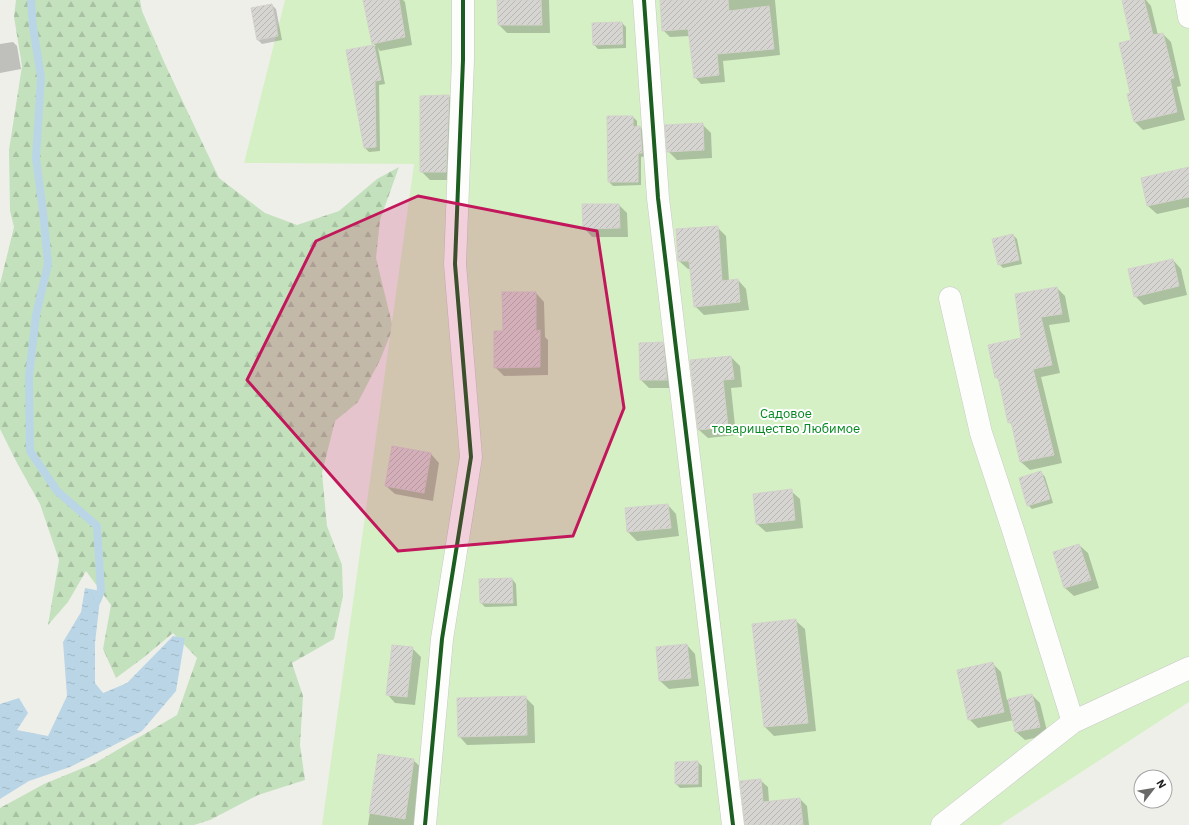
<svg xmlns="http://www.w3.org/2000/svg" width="1189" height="825" font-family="'IBM Plex Sans',sans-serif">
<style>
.forest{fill:url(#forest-firs)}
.garden{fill:#d6f0c6}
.water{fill:url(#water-ripples)}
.shadow{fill:#0003}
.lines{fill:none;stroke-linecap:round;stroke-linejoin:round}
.stream{stroke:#bad6e6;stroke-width:8}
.building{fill:url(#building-hatch);stroke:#d3d1cb}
.minor-casing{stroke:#c8c8c6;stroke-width:23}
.minor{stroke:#fdfdfc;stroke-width:22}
.cycleway-casing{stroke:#fff;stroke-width:6}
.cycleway{stroke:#1b5e20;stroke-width:4}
.marked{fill:#c2185b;fill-opacity:0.2;stroke:#c2185b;stroke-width:3;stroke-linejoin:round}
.labels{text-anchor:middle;stroke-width:4;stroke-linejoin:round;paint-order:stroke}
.park-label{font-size:13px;fill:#02881f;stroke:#fff}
</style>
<defs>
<pattern id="forest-firs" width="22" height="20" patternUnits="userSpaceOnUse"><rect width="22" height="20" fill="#c4e1bd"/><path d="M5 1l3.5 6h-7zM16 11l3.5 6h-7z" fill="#a8c1a2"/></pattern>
<pattern id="water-ripples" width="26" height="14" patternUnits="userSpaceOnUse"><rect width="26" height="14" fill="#bad6e6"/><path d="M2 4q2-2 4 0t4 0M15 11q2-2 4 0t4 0" fill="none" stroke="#a0b7c5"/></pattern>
<pattern id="building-hatch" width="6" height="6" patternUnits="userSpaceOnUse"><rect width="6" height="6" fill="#d6d5d1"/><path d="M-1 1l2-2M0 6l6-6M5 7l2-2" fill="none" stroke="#b7b7b3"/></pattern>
</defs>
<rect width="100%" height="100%" fill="#efefea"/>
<path class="forest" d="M 16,0 L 140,0 L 142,11 L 165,64 L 219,178 L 265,213 L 297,225 L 339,211 L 377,179 L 399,167 L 380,220 L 376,258 L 393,328 L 380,360 L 358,402 L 335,421 L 322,473 L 327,526 L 342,565 L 343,596 L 334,639 L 292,663 L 303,696 L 300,745 L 305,780 L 258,795 L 210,820 L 194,825 L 0,825 L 0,808 L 44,784 L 95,763 L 177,715 L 197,658 L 173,633 L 143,658 L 116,678 L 103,649 L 111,605 L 86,571 L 68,602 L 48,625 L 59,560 L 40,504 L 17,463 L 0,429 L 0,284 L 14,227 L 10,211 L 9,150 L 22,66 L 14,17 Z"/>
<path class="garden" d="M 285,0 L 1189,0 L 1189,702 L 1000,825 L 322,825 L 414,164 L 244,163 Z"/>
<path class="water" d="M 85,588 L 101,591 L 95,643 L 95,683 L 103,693 L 127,683 L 173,636 L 185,638 L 176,691 L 142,731 L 70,767 L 29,781 L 0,799 L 0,704 L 19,698 L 28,713 L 17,730 L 48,736 L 67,696 L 63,642 L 81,612 Z"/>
<path class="shadow" d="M 364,0 L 403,0 L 405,2 L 412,45 L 380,51 L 378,48 L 385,84 L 379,85 L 380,151 L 369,152 L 365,148 L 347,51 L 376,46 L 373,43 Z
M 498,0 L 549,0 L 550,33 L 507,33 L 499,25 Z
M 661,0 L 775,0 L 780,55 L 723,61 L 725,82 L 701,84 L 695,77 L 690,36 L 670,37 L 663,30 Z
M 1133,0 L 1146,0 L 1151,6 L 1158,35 L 1163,34 L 1171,42 L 1181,86 L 1177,87 L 1185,120 L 1143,130 L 1135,122 L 1131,94 Z
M 272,5 L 276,9 L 282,40 L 262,44 L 258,40 Z
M 622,23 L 626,27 L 626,48 L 598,49 L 594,45 Z
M 13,42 L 17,46 L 21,69 L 0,73 L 0,44 Z
M 449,96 L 457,105 L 454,180 L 430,180 L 421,171 Z
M 633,117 L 637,121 L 637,127 L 640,127 L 644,131 L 646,156 L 641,157 L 641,185 L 613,186 L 609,182 Z
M 702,124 L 711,133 L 712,158 L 677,160 L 668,151 Z
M 1189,169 L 1189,207 L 1157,214 L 1148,206 Z
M 619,205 L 627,213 L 628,237 L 592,237 L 584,228 Z
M 717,227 L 726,236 L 729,281 L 738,280 L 746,289 L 749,310 L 704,315 L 695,306 L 691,269 L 688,269 L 679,261 Z
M 1013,235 L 1017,239 L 1022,264 L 1003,268 L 999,264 Z
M 1173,260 L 1181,269 L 1187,295 L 1144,305 L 1135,296 Z
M 1057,288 L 1065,296 L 1070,322 L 1049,325 L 1060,373 L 1041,377 L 1062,463 L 1030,470 L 1021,462 L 1013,426 L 1009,422 L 1000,381 L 996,377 Z
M 536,293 L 544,302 L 545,337 L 548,340 L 548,375 L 504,376 L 495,367 L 504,332 Z
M 662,343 L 671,352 L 675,388 L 649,388 L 641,380 Z
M 731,357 L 740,366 L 742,387 L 731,388 L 736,435 L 708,438 L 699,430 Z
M 431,454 L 439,463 L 433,501 L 395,494 L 386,486 Z
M 1041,472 L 1045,477 L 1053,503 L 1032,509 L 1028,505 Z
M 791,491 L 800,499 L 803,528 L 766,532 L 757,524 Z
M 668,505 L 676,514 L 679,536 L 637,541 L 628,532 L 626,509 Z
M 1079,545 L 1088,553 L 1099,588 L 1074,596 L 1065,588 Z
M 512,579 L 516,584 L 517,606 L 485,607 L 481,603 Z
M 796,621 L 805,629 L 816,731 L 774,736 L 765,727 L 753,625 Z
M 687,645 L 695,654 L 699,686 L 669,689 L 660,681 Z
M 412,648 L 421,657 L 415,705 L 395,703 L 387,694 Z
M 992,663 L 1001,672 L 1007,700 L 1032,695 L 1040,703 L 1048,735 L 1025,740 L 1016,732 L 1014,720 L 978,728 L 969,719 Z
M 525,697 L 534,706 L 535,743 L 467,745 L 459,736 Z
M 379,755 L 413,760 L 425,771 L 417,825 L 368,825 Z
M 698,762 L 702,766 L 702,787 L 680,788 L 676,784 Z
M 760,780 L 768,787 L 769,802 L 800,799 L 807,806 L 809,825 L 746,825 Z"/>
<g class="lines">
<path class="stream" d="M 31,0 L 33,27 L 41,77 L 36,158 L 43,211 L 48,264 L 36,315 L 29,377 L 30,451 L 57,491 L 97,526 L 101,591 L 97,601"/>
</g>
<path class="building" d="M 363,0 L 399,0 L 405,37 L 372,44 Z
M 497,0 L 541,0 L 542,25 L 498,25 Z
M 660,0 L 728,0 L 729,11 L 769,6 L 774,49 L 717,54 L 719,75 L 694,78 L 688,29 L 662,31 Z
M 1122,0 L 1144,0 L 1153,35 L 1163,33 L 1174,78 L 1170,79 L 1177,112 L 1134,122 L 1127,94 L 1130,93 L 1119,43 L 1131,40 Z
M 272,4 L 278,36 L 257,40 L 251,8 Z
M 622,22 L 623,44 L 593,45 L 592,23 Z
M 374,45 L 381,80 L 375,81 L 376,147 L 364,148 L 346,50 Z
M 449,95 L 446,172 L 420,172 L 420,96 Z
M 607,116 L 633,116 L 633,127 L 640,126 L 642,153 L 638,153 L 638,182 L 608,182 Z
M 703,123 L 704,150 L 667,152 L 665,125 Z
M 1189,167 L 1189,197 L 1147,206 L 1141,178 Z
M 582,204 L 619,204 L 620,228 L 583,229 Z
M 718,226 L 722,281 L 738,279 L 740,302 L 694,307 L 689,261 L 678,261 L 676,229 Z
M 1013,234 L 1019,260 L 998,265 L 992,239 Z
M 1173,259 L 1179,286 L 1134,297 L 1128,269 Z
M 1057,287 L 1062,314 L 1041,317 L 1052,365 L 1033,369 L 1054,455 L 1020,462 L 1011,422 L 1008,423 L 998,377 L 995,378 L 988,345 L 1021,338 L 1015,294 Z
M 502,292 L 536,292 L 536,331 L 540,330 L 540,367 L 494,368 L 494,331 L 503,331 Z
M 663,342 L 667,380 L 640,380 L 639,343 Z
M 731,356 L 734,379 L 723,380 L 728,427 L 698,430 L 690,360 Z
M 392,446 L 431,453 L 424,493 L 385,486 Z
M 1041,471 L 1050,499 L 1027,506 L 1019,478 Z
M 792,489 L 795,520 L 756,524 L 753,494 Z
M 668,504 L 671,528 L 627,532 L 625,508 Z
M 1079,544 L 1091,580 L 1064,588 L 1053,552 Z
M 512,578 L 513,603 L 480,603 L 479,579 Z
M 796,619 L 808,723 L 764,727 L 752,624 Z
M 687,644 L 691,678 L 659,681 L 656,647 Z
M 392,645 L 413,647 L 407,697 L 386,695 Z
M 993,662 L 1004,712 L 968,720 L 957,670 Z
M 1032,694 L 1040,727 L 1015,732 L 1008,699 Z
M 526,696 L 527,735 L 458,737 L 457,698 Z
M 378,754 L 414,759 L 405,819 L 369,813 Z
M 698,761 L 698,784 L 675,784 L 675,762 Z
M 761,779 L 763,802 L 800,798 L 803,825 L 745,825 L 740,781 Z"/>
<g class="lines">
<g class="minor-casing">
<path id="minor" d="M 644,0 L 658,198 L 733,825
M 1186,0 L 1189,17
M 950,298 L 981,433 L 1014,533 L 1073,722
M 425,825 L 442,639 L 471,457 L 455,264 L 463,60 L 463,0
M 942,825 L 1073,722 L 1189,668"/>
</g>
<use href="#minor" class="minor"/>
<g class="cycleway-casing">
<path id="cycleway" d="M 644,0 L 658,198 L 733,825
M 425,825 L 442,639 L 471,457 L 455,264 L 463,60 L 463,0"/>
</g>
<use href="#cycleway" class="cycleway"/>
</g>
<path class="marked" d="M 418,196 L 597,231 L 624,408 L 573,536 L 398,551 L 247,380 L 316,241 Z"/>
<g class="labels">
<g class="park-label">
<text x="786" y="418">Садовое<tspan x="786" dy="15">товарищество Любимое</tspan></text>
</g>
</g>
<g transform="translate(1153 789) rotate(59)"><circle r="19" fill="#ffffff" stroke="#a6a6a6"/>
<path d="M0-3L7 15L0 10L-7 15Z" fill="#696967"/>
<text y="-6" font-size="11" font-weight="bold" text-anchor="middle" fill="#212121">N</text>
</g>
</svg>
